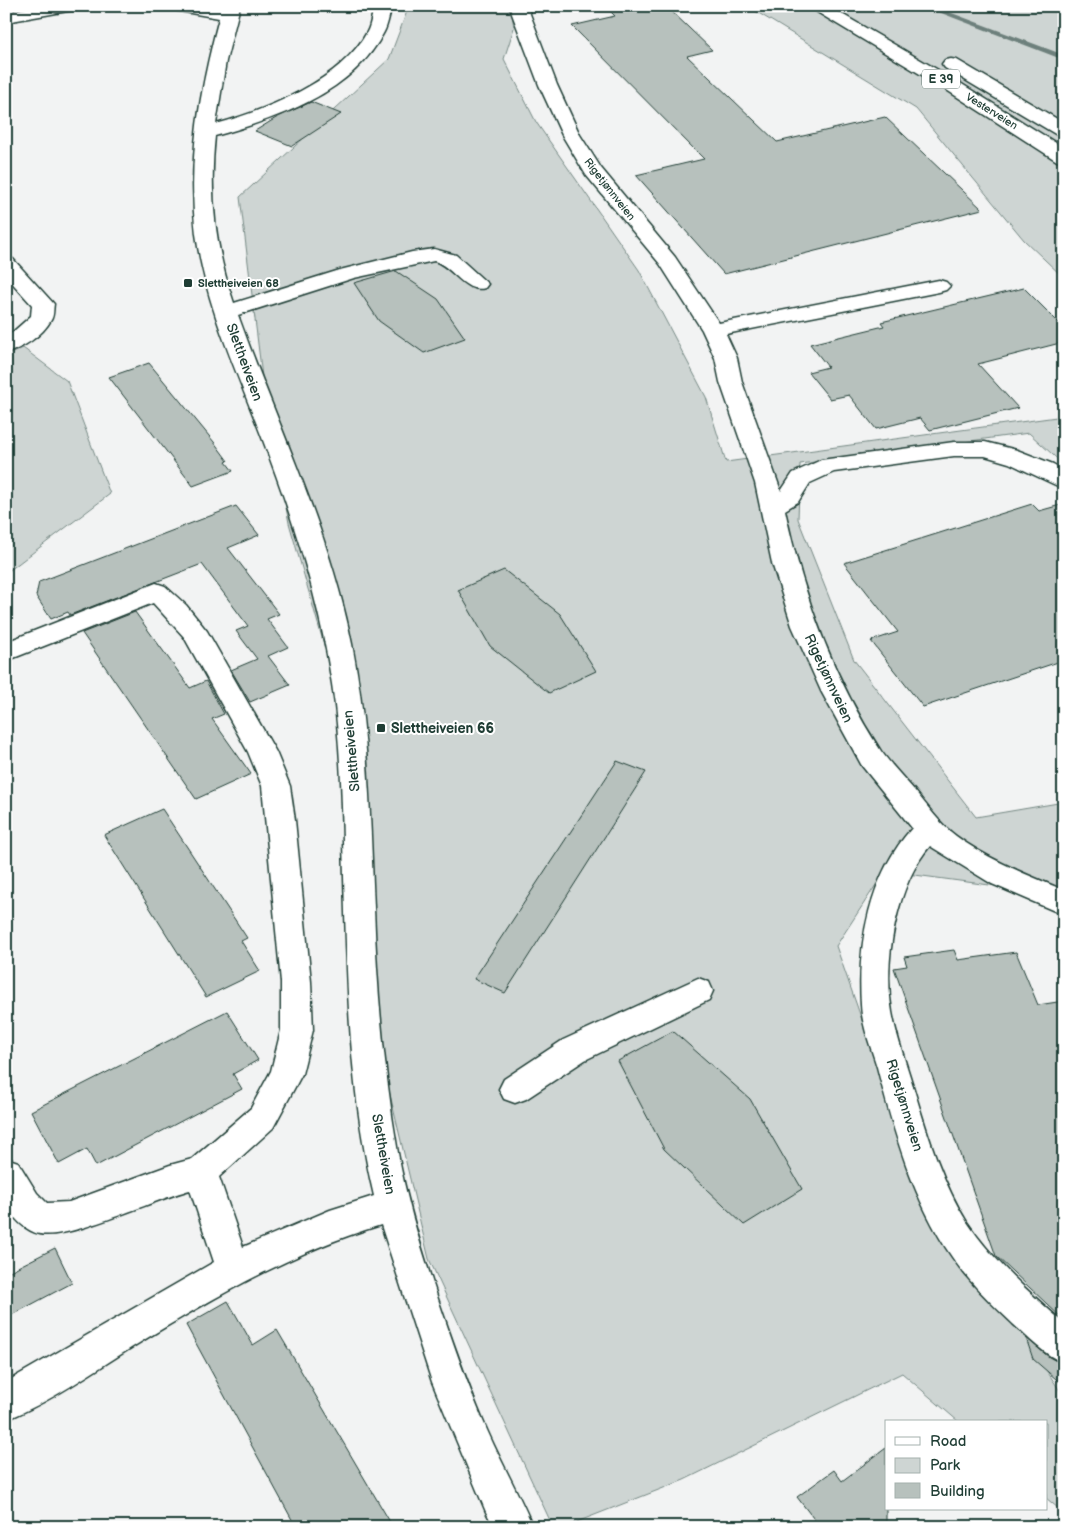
<svg xmlns="http://www.w3.org/2000/svg" width="1070" height="1533" font-family="'Balsamiq Sans',sans-serif">
<style>
.green{fill:#ced5d3;stroke:#768984}
.lines{fill:none;stroke-linecap:round;stroke-linejoin:round}
.stream{fill:#6d807b;fill-rule:evenodd}
.building{fill:#b7c1bd;stroke:#1f3d34}
.minor-casing{stroke:#1f3d34;stroke-width:3}
.highway-casing{stroke:#1f3d34;stroke-width:3}
.minor{fill:#fff;fill-rule:evenodd}
.highway{fill:#fff;fill-rule:evenodd}
.poi-dot{fill:#1f3d34;stroke:#fff;stroke-width:2}
.labels{text-anchor:middle;stroke-width:4;stroke-linejoin:round;paint-order:stroke}
.far-street-label{font-size:11px;fill:#1f3d34;stroke:#fff}
.far-poi-label{font-size:11px;font-weight:bold;fill:#1f3d34;stroke:#fff;text-anchor:start}
.shield{fill:#fff;stroke:#627771;stroke-width:1}
.shield-label{font-size:12px;font-weight:bold;fill:#1f3d34}
.street-label{font-size:14px;fill:#1f3d34;stroke:#fff}
.poi-label{font-size:14px;font-weight:bold;fill:#1f3d34;stroke:#fff;text-anchor:start}
</style>
<rect width="100%" height="100%" fill="#f2f3f3"/>
<filter id="ink" filterUnits="userSpaceOnUse"><feTurbulence type="fractalNoise" baseFrequency=".02" numOctaves="2"/><feDisplacementMap in="SourceGraphic" scale="10" xChannelSelector="R" yChannelSelector="G"/><feConvolveMatrix kernelMatrix="1 2 1 2 8 2 1 2 1" color-interpolation-filters="sRGB"/></filter>
<g filter="url(#ink)">
<path class="green" d="M 409,6 L 511,6 L 514,28 L 504,59 L 536,122 L 639,270 L 706,397 L 726,462 L 1064,416 L 1064,465 L 1029,433 L 800,464 L 798,519 L 854,660 L 976,817 L 1064,802 L 1064,895 L 885,871 L 836,946 L 915,1171 L 1064,1397 L 1064,1513 L 1046,1498 L 1046,1422 L 959,1422 L 902,1373 L 684,1480 L 564,1527 L 553,1527 L 429,1259 L 373,1023 L 358,828 L 329,662 L 289,523 L 265,401 L 240,197 L 389,59 Z
M 747,6 L 1064,6 L 1064,278 L 1024,240 L 916,109 Z
M 23,348 L 67,381 L 110,494 L 6,573 L 6,356 Z"/>
<g class="lines">
<path class="stream" d="M 923,6 L 933,6 L 1064,55 L 1064,60 Z"/>
</g>
<path class="building" d="M 605,6 L 666,6 L 712,50 L 687,56 L 777,142 L 885,117 L 982,209 L 724,274 L 636,175 L 704,159 L 572,26 L 615,16 Z
M 311,102 L 341,114 L 292,146 L 255,131 L 276,118 Z
M 396,271 L 438,299 L 465,338 L 424,353 L 379,321 L 354,283 Z
M 1024,288 L 1064,328 L 1064,342 L 978,364 L 1018,408 L 930,430 L 920,418 L 876,429 L 849,395 L 830,399 L 808,372 L 828,367 L 810,344 L 884,326 L 881,322 Z
M 149,363 L 214,442 L 228,461 L 226,462 L 233,471 L 193,486 L 109,377 Z
M 1032,504 L 1039,511 L 1064,504 L 1064,660 L 923,707 L 871,641 L 898,632 L 844,563 Z
M 236,506 L 259,535 L 228,548 L 279,614 L 267,619 L 288,647 L 268,656 L 290,685 L 250,702 L 231,670 L 257,659 L 236,631 L 248,626 L 202,564 L 70,615 L 68,612 L 51,619 L 36,596 L 39,582 Z
M 504,570 L 560,614 L 596,671 L 549,693 L 490,646 L 458,590 Z
M 135,612 L 190,688 L 206,681 L 224,714 L 212,719 L 251,774 L 196,799 L 82,633 Z
M 617,761 L 646,772 L 505,993 L 474,979 Z
M 162,809 L 247,938 L 241,941 L 260,971 L 206,997 L 104,835 Z
M 954,950 L 958,960 L 1016,952 L 1038,1005 L 1064,1001 L 1064,1320 L 996,1256 L 894,968 L 907,966 L 904,957 Z
M 227,1011 L 258,1060 L 233,1074 L 242,1089 L 96,1166 L 87,1149 L 59,1164 L 31,1111 Z
M 673,1031 L 750,1099 L 802,1189 L 744,1225 L 664,1149 L 618,1061 Z
M 55,1248 L 72,1283 L 6,1318 L 6,1273 Z
M 228,1301 L 253,1345 L 277,1330 L 393,1527 L 296,1527 L 186,1325 Z
M 1026,1338 L 1049,1357 L 1064,1365 L 1064,1386 L 1033,1359 Z
M 886,1448 L 886,1527 L 820,1527 L 797,1497 L 834,1470 L 842,1481 Z"/>
<g class="lines">
<g class="minor-casing">
<path id="minor" d="M 37,6 L 76,6 L 74,10 L 68,11 L 6,22 L 6,12 Z
M 171,6 L 222,8 L 222,6 L 240,6 L 226,61 L 216,124 C 266,110 341,81 367,32 C 371,25 372,14 374,6 L 392,6 C 389,15 388,25 384,32 C 353,93 276,119 215,136 C 209,193 215,249 234,303 L 340,270 L 412,252 L 434,249 L 456,255 L 488,284 L 485,288 C 464,294 453,266 434,261 L 354,278 L 238,315 C 277,424 329,529 352,644 C 369,731 370,820 374,908 C 377,990 384,1072 398,1153 C 407,1203 422,1251 438,1299 C 453,1343 468,1387 487,1430 C 501,1462 519,1494 533,1527 L 494,1527 L 486,1512 L 432,1382 L 381,1225 C 291,1252 211,1299 131,1348 C 91,1373 50,1402 6,1420 L 6,1382 L 214,1262 L 190,1190 C 155,1199 70,1240 40,1234 C 27,1232 11,1217 7,1204 C 3,1194 6,1170 6,1158 L 18,1162 L 37,1193 L 47,1203 L 69,1202 L 170,1165 L 192,1159 L 251,1108 L 271,1071 L 281,1030 L 281,982 L 262,786 L 248,752 L 184,637 L 153,603 L 6,661 L 6,642 L 156,583 L 165,586 L 186,605 L 207,631 L 276,752 L 290,786 L 295,820 L 311,982 L 313,1030 L 302,1074 L 273,1128 L 219,1177 L 243,1247 L 330,1210 L 374,1196 C 349,1093 347,983 344,877 C 342,813 342,748 332,684 C 319,597 292,516 261,435 C 236,370 205,303 196,234 C 187,161 200,89 219,18 L 173,10 Z
M 509,6 L 527,6 L 557,85 L 580,135 L 601,168 L 675,257 L 719,323 L 939,280 L 946,282 L 950,286 L 946,290 L 939,292 L 726,334 L 737,358 L 742,382 L 781,491 L 793,473 L 821,460 L 954,442 L 985,442 L 1017,450 L 1053,464 L 1064,470 L 1064,489 L 1009,463 L 985,456 L 954,456 L 834,472 L 810,483 L 798,502 L 785,510 C 803,595 833,678 881,751 C 891,765 904,778 915,791 C 928,807 940,824 956,836 C 987,859 1028,875 1064,890 L 1064,915 L 992,884 L 930,846 C 896,885 883,962 892,1012 C 897,1040 908,1068 916,1096 C 929,1139 943,1184 967,1222 C 993,1261 1029,1292 1064,1323 L 1064,1363 C 1044,1355 1029,1338 1013,1324 C 991,1303 969,1282 952,1257 C 913,1200 894,1133 877,1067 C 871,1047 862,1026 861,1005 C 857,943 870,875 912,828 L 862,766 L 821,691 L 792,626 L 772,563 L 755,483 L 720,382 L 715,358 L 702,330 L 660,264 L 586,175 L 562,135 L 539,85 Z
M 6,257 L 13,259 L 54,304 C 53,309 54,316 51,320 C 43,335 22,349 6,353 L 6,338 L 31,316 L 32,305 L 6,276 Z
M 698,978 L 709,982 L 713,991 L 709,1000 L 585,1060 L 526,1099 L 515,1103 L 504,1099 L 499,1089 L 504,1079 L 563,1040 Z"/>
</g>
<g class="highway-casing">
<path id="highway" d="M 807,6 L 828,6 L 957,81 L 1064,148 L 1064,163 L 1057,161 L 945,89 Z
M 951,59 L 957,60 L 1064,123 L 1064,137 L 1057,135 L 945,68 L 942,64 L 945,60 Z"/>
</g>
<use href="#minor" class="minor"/>
<use href="#highway" class="highway"/>
</g>
</g>
<g class="poi-dot">
<rect x="183" y="278" width="10" height="10" rx="2.5"/>
<rect x="376" y="723" width="10" height="10" rx="2.5"/>
</g>
<g class="labels">
<g class="far-street-label">
<text transform="translate(992 111) rotate(32)" y="4">Vesterveien</text>
<text transform="translate(610 189) rotate(52)" y="4">Rigetjønnveien</text>
</g>
<g class="far-poi-label">
<text x="198" y="287">Slettheiveien 68</text>
</g>
<rect class="shield" x="922" y="69.5" width="38" height="19" rx="4"/>
<g class="shield-label">
<text x="941" y="83">E 39</text>
</g>
<g class="street-label">
<text transform="translate(245 362) rotate(70)" y="5">Slettheiveien</text>
<text transform="translate(829 678) rotate(65)" y="5">Rigetjønnveien</text>
<text transform="translate(351 751) rotate(-95)" y="5">Slettheiveien</text>
<text transform="translate(905 1105) rotate(73)" y="5">Rigetjønnveien</text>
<text transform="translate(384 1154) rotate(80)" y="5">Slettheiveien</text>
</g>
<g class="poi-label">
<text x="391" y="733">Slettheiveien 66</text>
</g>
</g>
<rect width="1070" height="1533" fill="none" stroke="#fff" stroke-width="25"/>
<rect x="12" y="12" width="1045" height="1508" fill="none" stroke="#1f3d34" stroke-width="2" filter="url(#ink)"/>
<rect x="885" y="1420" width="162" height="90" fill="#ffffff" stroke="#a5b1ae"/>
<rect x="895" y="1437" width="25" height="8" fill="#ffffff" stroke="#a5b1ae"/>
<text x="930" y="1446" font-size="15" fill="#1f3d34">Road</text>
<rect x="895" y="1458" width="25" height="15" fill="#ced5d3" stroke="#a5b1ae"/>
<text x="930" y="1470" font-size="15" fill="#1f3d34">Park</text>
<rect x="895" y="1483" width="25" height="15" fill="#b7c1bd" stroke="#a5b1ae"/>
<text x="930" y="1496" font-size="15" fill="#1f3d34">Building</text>
</svg>
